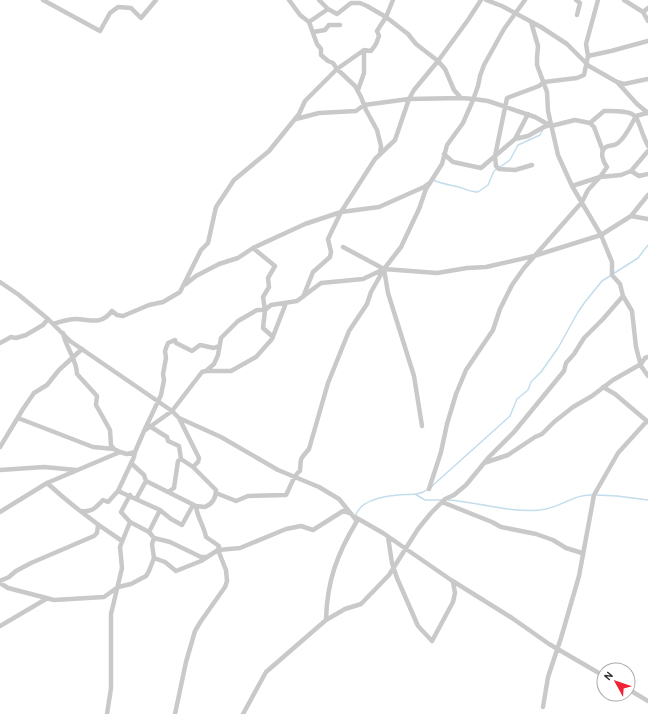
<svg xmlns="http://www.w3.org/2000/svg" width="648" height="714" font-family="Karla,sans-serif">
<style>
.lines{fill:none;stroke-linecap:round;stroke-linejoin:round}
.stream{stroke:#c3ddec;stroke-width:1.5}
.street{stroke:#c9c9c9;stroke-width:4.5}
</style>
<rect width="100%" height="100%" fill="#fff"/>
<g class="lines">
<path class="stream" d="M 433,180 C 442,184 450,185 459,187 C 465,189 470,192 478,192 L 488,185 L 494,171 L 510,160 L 518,145 L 540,135 L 543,129 L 549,127
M 431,487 L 510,416 L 517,399 L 528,390 L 531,382 L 541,372 L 558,348 L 578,312 L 585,302 L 602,281 L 638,258 L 648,245
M 415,494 L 425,500 L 442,500
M 596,495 L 617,496 L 648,500
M 448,500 C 479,502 508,513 540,510 C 560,508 574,494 592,495
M 355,516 C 357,512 361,506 365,504 C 374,498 387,496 398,495 C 408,494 420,496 428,489"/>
<path class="street" d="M 43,0 L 100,31 L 110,13 L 118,7 L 131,8 L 141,18 L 156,0
M 289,0 L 300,15 L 309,22 L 317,44 L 321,49 L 321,55 L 328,61 L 333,63 L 337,69 L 355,86 L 361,97 L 366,110 L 377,130 L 381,146 L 380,154
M 319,0 L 328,9 L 337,14 L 351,3 L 360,3 L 367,6 L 386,17 L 408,34 L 416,44 L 438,61 L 445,69 L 454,90 L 461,98 L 474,99 L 488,101 L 535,117 L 551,126 L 575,120 L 590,123
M 486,0 L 502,6 L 541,27 L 567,44 L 589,66 L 617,82 L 624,84 L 648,79
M 576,0 L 580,3 L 577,15
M 624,0 L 643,12 L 648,21
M 643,12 L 648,8
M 309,22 L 328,9
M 531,22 L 538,46 L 537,58 L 537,65 L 547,92 L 548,111 L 558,155 L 572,186 L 601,235 L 612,262 L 612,275 L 620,284 L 623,296 L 632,311 L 636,347 L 641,366 L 648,376
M 313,32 L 325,30 L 329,25 L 340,25
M 588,56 L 611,51 L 648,41
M 618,83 L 637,104 L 648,113
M 358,90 L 364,73 L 364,50
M 296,119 L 319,113 L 356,111 L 364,105 L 409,99 L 461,98
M 515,139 L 528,114
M 603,151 L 594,127 L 590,123 L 604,111 C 644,110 633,116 648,146
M 444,154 L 453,162 L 481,168 L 515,139 L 528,136 L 549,124
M 532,165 L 515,170 L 499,169 L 496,166 L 495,156 L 507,98 L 539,86 L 544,82 L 577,78 L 584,75 L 588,56 L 586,44 L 598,0
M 631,171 L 639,176 L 648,174
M 572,186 L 600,177 L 621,175 L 631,171 L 648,151
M 631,216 L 648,219
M 343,247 L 384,269 L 388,293 L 414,376 L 422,426
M 253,248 L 275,266 L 268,278 L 269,287 L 263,297 L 265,310 L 263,328 L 273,337
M 0,282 L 19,295 L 48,319 L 70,341 L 172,411 L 179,418 L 221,437 L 278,470 L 319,487 L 339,499 L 357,521 C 337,554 327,581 326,620
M 186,284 L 196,276 L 219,264 L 238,258 L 253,248 L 305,224 L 341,212 L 379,207 L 424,187 L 428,184
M 303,297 L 313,272 L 330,257 L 331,252 L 328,239 L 341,212 L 375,159 L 395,140 L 409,99 L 414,90 L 438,61 L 468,20 L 481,0
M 53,324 C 60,322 68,319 75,319 C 91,319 100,326 112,311 L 117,315 L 123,316 L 149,305 L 163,302 L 180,292 L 201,250 L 208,243 L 216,207 L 234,180 L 269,151 L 299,114 L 305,101 L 337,69 L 364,50 L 371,51 L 376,44 L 379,36 L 377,31 L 386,17 L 393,0
M 63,333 C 66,348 77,360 77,374 L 97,396 L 96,405 L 110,430 L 111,445 L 114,449 L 120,452
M 0,343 L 11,337 L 16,338 L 26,335 L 43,325 L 48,319
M 206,371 L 231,371 L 256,357 L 272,339 L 286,303
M 603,387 L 615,394 L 648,422
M 18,418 L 93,447 L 114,449
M 179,418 L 199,458 L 198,462 L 193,467
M 151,427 L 167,437 L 168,441 L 179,446 L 181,459 L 193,467 L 216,490 C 216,498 212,504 205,507 L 196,506
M 144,431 L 161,395 L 164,380 L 163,374 L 166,358 L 165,351 L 168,343 L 175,340 L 176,343 L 192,351 L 200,345 L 214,348 L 219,346
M 0,447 L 23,409 L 34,393 L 47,385 L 59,370 L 82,349
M 131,463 L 144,475 L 146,481 L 196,506 C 197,517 204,526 206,537 L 219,546 L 218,550 L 226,570 L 227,581 L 225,587 L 201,621 L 195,631 L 186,662 L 175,714
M 484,463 L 508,455 L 535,437 L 542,434 L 554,422 L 573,407 L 592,396 L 613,380 L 641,364 L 645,358 L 648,357
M 0,470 L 44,467 L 76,470
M 47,483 C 70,504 96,524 122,541
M 429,489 L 441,452 L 447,424 L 456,394 L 466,370 L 493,330 L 500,309 L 512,285 L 524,268 L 582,202 L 588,190 L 600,177 L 607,167 C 603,162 599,151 606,147 C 610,145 615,146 618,143 C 626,137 631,125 636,116 L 647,113
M 118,491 L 160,510 L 171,519 L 182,525 L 193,505
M 168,492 L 174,488 L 178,461 L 181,459
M 216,493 L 236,501 L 248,496 L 286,495 C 290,488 294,474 300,471 C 301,456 300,460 309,449 L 328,383 L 349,331 L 367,304 L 371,292 L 384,269 L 401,247 L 419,209 L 426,189 L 442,164 L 447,145 L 463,123 L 473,100 L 478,86 L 480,76 L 484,65 L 504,29 L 525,0
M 130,495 L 121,512 L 130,522 L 149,532 L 154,538 L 170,542 L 201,557 L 206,557
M 136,499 L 146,481
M 442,502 L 492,522 L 501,527 L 536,534 L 553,540 L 566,548 L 582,553
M 81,511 C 93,512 95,508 103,500 L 108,502 L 118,491 L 134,457 L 135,452
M 0,512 L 47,483 L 120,452 L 127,454 L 135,452 L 144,431 L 172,411 L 202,372 L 206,371 L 214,364 L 218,355 L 221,338 L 238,321 L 257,310 L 265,310 L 271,305 L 297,301 L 321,283 L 363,279 L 384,269 L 437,273 L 467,268 L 486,267 L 534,256 L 601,235 L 631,216 L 648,195
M 355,517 L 383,533 L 451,580 L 512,618 L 549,644 L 604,676
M 149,532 L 160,510
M 388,537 L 392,563 L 397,578 L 418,626 L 432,641 L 453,602 L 455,593 L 453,582
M 154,558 L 165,562 L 176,571 L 201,561 L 218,550 L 240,548 L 286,529 L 301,526 L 313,530 L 343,511 L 350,513
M 0,581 L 9,577 L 16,571 L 31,563 L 94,536 L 97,533 L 98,525
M 0,583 L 8,588 L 54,600 L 104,597 L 118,587 L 131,584 L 146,576 L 149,571 L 154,558 L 152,544 L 154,538
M 0,626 L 46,599
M 628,689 L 648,701
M 543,707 L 548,677 L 561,638 L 579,576 L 594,495 L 618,453 L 647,421
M 107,714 L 111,688 L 111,614 L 122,568 L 120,547 L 130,522
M 243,714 L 266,672 L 326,620 L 345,609 L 361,604 L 389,575 L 418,529 L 431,513 L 445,499 L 454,495 L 466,485 L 489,457 L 514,432 L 564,371 L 566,363 L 574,354 L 584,338 L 603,319 L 623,296"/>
</g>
<g transform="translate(616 682) rotate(310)"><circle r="19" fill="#ffffff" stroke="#ababab"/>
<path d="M0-3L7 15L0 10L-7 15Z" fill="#ee2336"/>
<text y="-6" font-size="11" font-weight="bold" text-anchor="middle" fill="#2c2c2c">N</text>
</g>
</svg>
